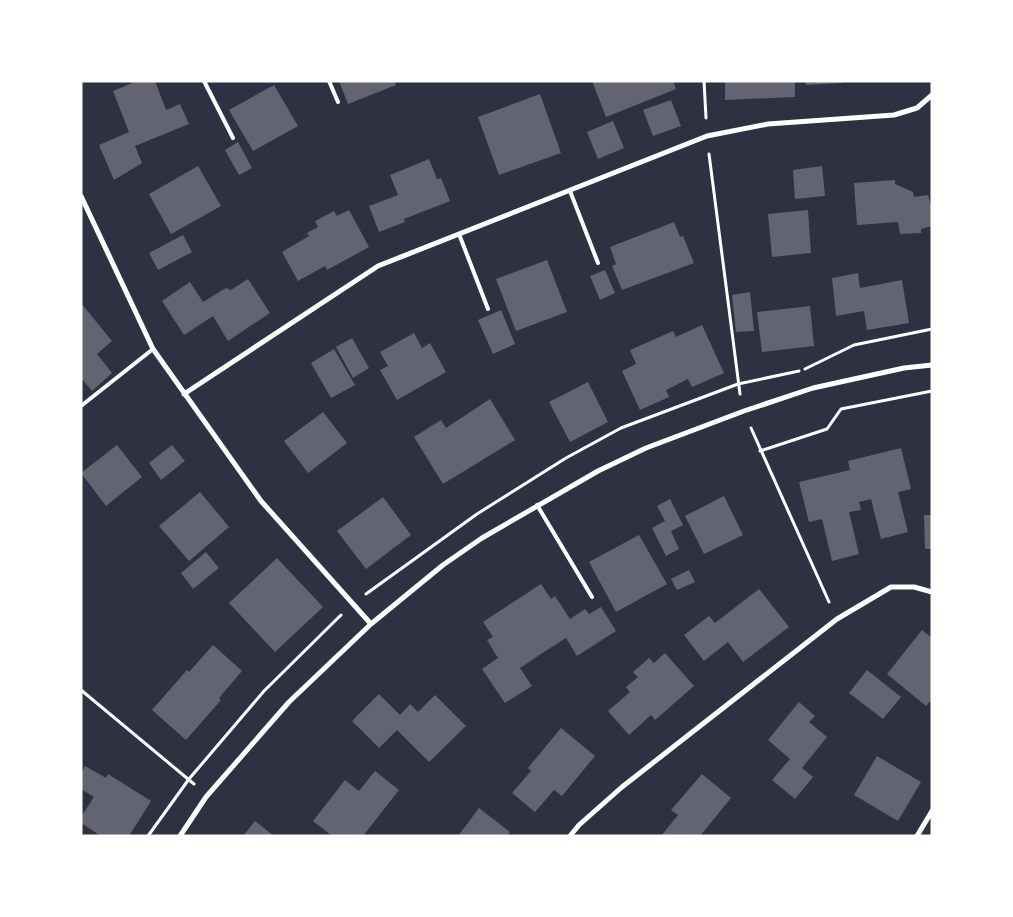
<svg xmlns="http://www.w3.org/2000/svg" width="1013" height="917" font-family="'Public Sans',sans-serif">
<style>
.building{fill:#626471}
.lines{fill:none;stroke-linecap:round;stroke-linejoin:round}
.path{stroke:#fff;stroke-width:3}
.service{stroke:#fff;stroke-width:4}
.minor{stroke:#fff;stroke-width:5}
</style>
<rect width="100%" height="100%" fill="#2d3142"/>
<path class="building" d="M 137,81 L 155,81 L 166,110 L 180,104 L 189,124 L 135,146 L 142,163 L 114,180 L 99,145 L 129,132 L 113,91 Z
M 339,81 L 395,81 L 396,85 L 348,104 Z
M 592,81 L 673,81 L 676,89 L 606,117 Z
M 725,81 L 795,81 L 795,97 L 725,100 Z
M 805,81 L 842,81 L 842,83 L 806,85 Z
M 274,85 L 298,126 L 253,151 L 229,110 Z
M 540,94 L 561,153 L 499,175 L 478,117 Z
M 671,100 L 681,126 L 653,136 L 643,110 Z
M 613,121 L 624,148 L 598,159 L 587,132 Z
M 238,142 L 252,168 L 239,175 L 225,150 Z
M 429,159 L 437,179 L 441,178 L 450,201 L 404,219 L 405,222 L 379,232 L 369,206 L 398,195 L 390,175 Z
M 198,166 L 221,206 L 171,234 L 149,194 Z
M 822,166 L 825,196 L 795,199 L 793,170 Z
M 895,180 L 895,184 L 913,192 L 914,197 L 928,195 L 932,210 L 932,226 L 921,229 L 921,233 L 900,234 L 898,222 L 857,225 L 854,183 Z
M 349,210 L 369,247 L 327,270 L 325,266 L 298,281 L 282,252 L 309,236 L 307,233 L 318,227 L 315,221 L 334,211 L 337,216 Z
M 808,210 L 811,253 L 772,257 L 768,214 Z
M 674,222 L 680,237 L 683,236 L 694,263 L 622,290 L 612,266 L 616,264 L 610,247 Z
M 183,235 L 192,252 L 158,270 L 149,253 Z
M 547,260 L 567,312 L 516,331 L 496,279 Z
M 605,270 L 615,293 L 600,300 L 590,276 Z
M 858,273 L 860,288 L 902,280 L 909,323 L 867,330 L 864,311 L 836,316 L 832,278 Z
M 248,279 L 270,313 L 228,341 L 213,316 L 184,335 L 162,301 L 190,282 L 203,302 L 226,288 L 231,290 Z
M 750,292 L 754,331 L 736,332 L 732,295 Z
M 81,303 L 112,341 L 97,354 L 112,373 L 92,391 L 81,378 Z
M 810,306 L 814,346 L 762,352 L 757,312 Z
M 501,310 L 515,344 L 493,354 L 478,320 Z
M 702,325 L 724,373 L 692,387 L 688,379 L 666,390 L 669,397 L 640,410 L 622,371 L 636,364 L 630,350 L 673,331 L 676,337 Z
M 414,333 L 422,348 L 430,343 L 446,372 L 397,400 L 380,370 L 388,366 L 380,352 Z
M 352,338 L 369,368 L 353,378 L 336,347 Z
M 334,349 L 355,385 L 331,398 L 311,363 Z
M 588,382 L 608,422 L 570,442 L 549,402 Z
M 490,399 L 515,440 L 443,484 L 414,437 L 441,420 L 446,428 Z
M 323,412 L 347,443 L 308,473 L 284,441 Z
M 117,445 L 142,477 L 106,506 L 81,473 Z
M 172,445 L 185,461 L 161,480 L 149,463 Z
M 901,448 L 911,489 L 898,492 L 908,532 L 881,539 L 871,499 L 859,502 L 861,510 L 849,512 L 859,554 L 832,561 L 822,519 L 809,522 L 799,482 L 850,470 L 848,461 Z
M 200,492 L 229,527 L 189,561 L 159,526 Z
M 724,496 L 743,535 L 704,554 L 685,516 Z
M 383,497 L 411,535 L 366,569 L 337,531 Z
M 670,499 L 683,525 L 671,531 L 679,549 L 666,556 L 652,528 L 665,521 L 657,506 Z
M 924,515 L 932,515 L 932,549 L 925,549 Z
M 639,535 L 667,584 L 616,612 L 589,562 Z
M 206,552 L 219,568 L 193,589 L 181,573 Z
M 277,558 L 323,607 L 275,652 L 229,603 Z
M 689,570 L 695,582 L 677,590 L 671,579 Z
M 541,584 L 551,599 L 555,596 L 570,619 L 585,609 L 589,614 L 601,607 L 616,631 L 577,656 L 566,638 L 544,652 L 520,668 L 532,686 L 505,703 L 482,669 L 498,658 L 487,640 L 493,637 L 483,622 Z
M 759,589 L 789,627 L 743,662 L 728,642 L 704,661 L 684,635 L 709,616 L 715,623 Z
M 922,630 L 932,638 L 932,699 L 926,706 L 887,674 Z
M 213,645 L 242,671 L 219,698 L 221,700 L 186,740 L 152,710 L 187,670 L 189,672 Z
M 665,653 L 694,686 L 655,720 L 651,715 L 629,735 L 608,711 L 630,692 L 626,687 L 638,677 L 633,672 L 649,658 L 654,663 Z
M 867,670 L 901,697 L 883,719 L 849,693 Z
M 379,694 L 400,715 L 410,704 L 418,712 L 435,695 L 466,726 L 429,762 L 397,730 L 379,748 L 352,721 Z
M 799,702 L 815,716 L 809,722 L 827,737 L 802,768 L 813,777 L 795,799 L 772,780 L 790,759 L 768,740 Z
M 561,728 L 595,756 L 562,796 L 554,790 L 535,812 L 512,793 L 531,771 L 528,768 Z
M 877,756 L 921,782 L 898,821 L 854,795 Z
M 85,766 L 106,778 L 108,774 L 151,801 L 129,836 L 101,836 L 81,823 L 81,817 L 94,797 L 81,789 L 81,773 Z
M 375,771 L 399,790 L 363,836 L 332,836 L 313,821 L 345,780 L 359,791 Z
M 702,774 L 731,798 L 700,836 L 661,836 L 678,815 L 671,810 Z
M 479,808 L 510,832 L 507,836 L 458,836 Z
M 255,821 L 274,836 L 243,836 Z"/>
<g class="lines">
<path class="path" d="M 704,81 L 706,118
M 709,154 L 740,394
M 805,369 L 854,345 L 932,329
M 751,428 L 829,602
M 760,451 L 827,429 L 841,409 L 932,391
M 366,594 L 477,514 L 566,458 L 621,428 L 738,384 L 799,371
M 81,690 L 194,784
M 148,836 L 189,779 L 264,691 L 341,615"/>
<path class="service" d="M 204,81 L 233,138
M 329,81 L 338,102
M 570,191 L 598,263
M 459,234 L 488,309
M 81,406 L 153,349
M 537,505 L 592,597"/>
<path class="minor" d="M 81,196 L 153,349 L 261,501 L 371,624
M 184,394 L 378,266 L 707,136 L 768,124 L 894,115 L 917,108 L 932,95
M 180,836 L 206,797 L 289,702 L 371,624 L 443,565 L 482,538 L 598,471 L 646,448 L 744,411 L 813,388 L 904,368 L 932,365
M 570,836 L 579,825 L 622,787 L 837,619 L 891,587 L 914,587 L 932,592
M 917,836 L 932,811"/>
</g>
<rect width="1013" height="917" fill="none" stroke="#ffffff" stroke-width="165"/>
</svg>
